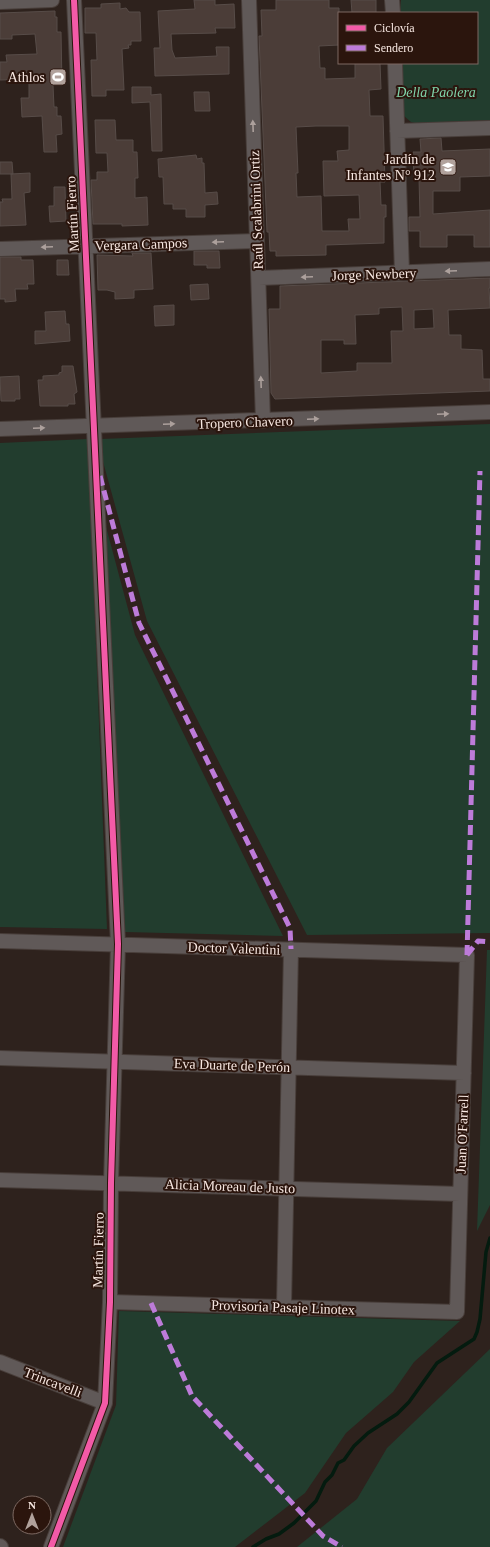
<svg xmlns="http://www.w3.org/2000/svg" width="490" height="1547" font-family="'Times New Roman',serif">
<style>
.green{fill:#223d2e}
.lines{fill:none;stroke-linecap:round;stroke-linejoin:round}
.stream{stroke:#041b0f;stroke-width:3.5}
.building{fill:#4b3d38;stroke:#574c48;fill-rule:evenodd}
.minor-casing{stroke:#483e3a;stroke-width:16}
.minor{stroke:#605958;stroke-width:14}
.quiet{stroke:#bd7bd9;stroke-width:5;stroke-dasharray:10 5;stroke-linecap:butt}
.cycleway-casing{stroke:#2b150d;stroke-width:8}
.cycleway{stroke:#f35aa7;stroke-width:6}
.oneway{fill:#aca09c}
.labels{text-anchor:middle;stroke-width:4;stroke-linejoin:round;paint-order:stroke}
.poi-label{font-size:14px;fill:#f7e7e1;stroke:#2b150d;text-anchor:end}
.park-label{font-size:14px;font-style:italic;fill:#7fd3a9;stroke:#2b150d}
.street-label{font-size:14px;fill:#f7e7e1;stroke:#2b150d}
</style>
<rect width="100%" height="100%" fill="#2e221d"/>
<path class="green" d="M 401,0 L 490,0 L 490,120 L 415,123 L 411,122 L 404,116 L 401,63 L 477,63 L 477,13 L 400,13 Z
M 490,424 L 490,933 L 307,935 L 147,621 L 102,458 L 101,439 Z
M 88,439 L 107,929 L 0,927 L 0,443 Z
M 105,523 L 135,635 L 283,936 L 125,932 Z
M 487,950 L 490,950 L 490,1205 L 477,1231 Z
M 119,1311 L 460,1321 L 414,1362 L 393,1392 L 346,1433 L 305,1493 L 235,1547 L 63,1547 L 116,1405 Z
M 490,1349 L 490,1547 L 297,1547 L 357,1499 L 387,1448 Z"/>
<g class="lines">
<path class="stream" d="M 253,1547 L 266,1539 L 279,1534 L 294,1523 L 316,1501 L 325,1482 L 332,1475 L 338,1463 L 344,1460 L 354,1446 L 368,1433 L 397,1414 L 409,1402 L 437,1363 L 474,1339 L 477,1332 L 480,1319 L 486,1252 L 490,1238"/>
</g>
<path class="building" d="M 194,0 L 215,0 L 215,5 L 234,4 L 235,28 L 215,28 L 216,33 L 171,34 L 172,50 L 175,58 L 217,56 L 216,47 L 229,47 L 229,74 L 155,76 L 154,48 L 160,48 L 158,11 L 195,9 Z
M 276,0 L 329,0 L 329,8 L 339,8 L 339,45 L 319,46 L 320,68 L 325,68 L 325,79 L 355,78 L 355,63 L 380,63 L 381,89 L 369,90 L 370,116 L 383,116 L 385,182 L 380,182 L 381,205 L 386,205 L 386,217 L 384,217 L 384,243 L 326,245 L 326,255 L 276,256 L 276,251 L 270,251 L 269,232 L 267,232 L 259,36 L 262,36 L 261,10 L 276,10 ZM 316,126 L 349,126 L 349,150 L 337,151 L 338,161 L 323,161 L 324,196 L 359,195 L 360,219 L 348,219 L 349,231 L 322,231 L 321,196 L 297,197 L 296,173 L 298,173 L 296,127 Z
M 351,0 L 376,0 L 376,13 L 352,13 Z
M 120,3 L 120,9 L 126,8 L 129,12 L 140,12 L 141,41 L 131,41 L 131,45 L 128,45 L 129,48 L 122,49 L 124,90 L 106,90 L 106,96 L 92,96 L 91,60 L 97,60 L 96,33 L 85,33 L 85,8 L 101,8 L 101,4 Z
M 55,11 L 55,17 L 57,17 L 57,32 L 61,32 L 62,85 L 53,85 L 54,107 L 57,107 L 57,116 L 61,116 L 62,134 L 56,135 L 57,152 L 44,152 L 42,116 L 22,117 L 21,98 L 29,98 L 29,79 L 0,80 L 0,62 L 7,62 L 6,55 L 37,54 L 35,34 L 12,35 L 12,39 L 0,39 L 0,13 Z
M 132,87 L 151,87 L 151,95 L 161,94 L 162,151 L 152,151 L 150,102 L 132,103 Z
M 194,92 L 209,92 L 210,111 L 195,111 Z
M 95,120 L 115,120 L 116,140 L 133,140 L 133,152 L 137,152 L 138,178 L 135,178 L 135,198 L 147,197 L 148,225 L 122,226 L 122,224 L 93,224 L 91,180 L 97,180 L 97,172 L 108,172 L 107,153 L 96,153 Z
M 441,138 L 442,151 L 490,149 L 490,176 L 460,177 L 460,191 L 433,191 L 433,214 L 490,210 L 490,247 L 474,247 L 474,235 L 447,235 L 447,247 L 420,247 L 420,231 L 409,231 L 409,217 L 420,217 L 419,178 L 414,178 L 413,152 L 421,152 L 420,139 Z
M 196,155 L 197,159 L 202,158 L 202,163 L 204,163 L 205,193 L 217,192 L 218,204 L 205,205 L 205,217 L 186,217 L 186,209 L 173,209 L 173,204 L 164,204 L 163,177 L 159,177 L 158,159 Z
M 0,162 L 12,162 L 13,174 L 0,174 Z
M 30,173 L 30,192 L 24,193 L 26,225 L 0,226 L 0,202 L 3,202 L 2,199 L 12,199 L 11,174 Z
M 54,187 L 65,187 L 66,221 L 50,222 L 49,206 L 54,206 Z
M 194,251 L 219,251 L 220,268 L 207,268 L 207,265 L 194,265 Z
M 132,253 L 151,253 L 153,289 L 134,290 L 134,298 L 115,299 L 115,292 L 107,290 L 98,290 L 97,255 L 133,256 Z
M 0,257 L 21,257 L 21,260 L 33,260 L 34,284 L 27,284 L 28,289 L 15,289 L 16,301 L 5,302 L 5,299 L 0,299 Z
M 57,260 L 68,260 L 69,275 L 57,275 Z
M 490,278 L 490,288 L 489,288 L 490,308 L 448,310 L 449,335 L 461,335 L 461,349 L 482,350 L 483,379 L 490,379 L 490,391 L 275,399 L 271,393 L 269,309 L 280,309 L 280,286 ZM 402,307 L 403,331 L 391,331 L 392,363 L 357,363 L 357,371 L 321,373 L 321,340 L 344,340 L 344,344 L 356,344 L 355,315 L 379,314 L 379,308 ZM 433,309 L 434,328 L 414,329 L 414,310 Z
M 208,284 L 209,299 L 191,300 L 190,285 Z
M 174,305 L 174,325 L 155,326 L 154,306 Z
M 65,311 L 66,324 L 69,324 L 70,341 L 35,344 L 35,331 L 46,331 L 45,312 Z
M 62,366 L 73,366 L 77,392 L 74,394 L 75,404 L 68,404 L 68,406 L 40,406 L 38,380 L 43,380 L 43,376 L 59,375 L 59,373 L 62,372 Z
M 19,376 L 20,399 L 15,399 L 15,401 L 1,401 L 0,377 Z"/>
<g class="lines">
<g class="minor-casing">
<path id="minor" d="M 249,0 L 263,421
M 392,0 L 393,13
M 0,2 L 52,0
M 395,63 L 402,273
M 397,131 L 490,128
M 0,249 L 257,241
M 259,278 L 490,269
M 0,429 L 490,412
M 0,941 L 467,955 L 457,1312 L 110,1302
M 0,1058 L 464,1073
M 0,1180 L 460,1194
M 284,1306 L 291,949
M 0,1362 L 105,1403
M 0,1546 L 1,1547
M 51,1547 L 105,1403 L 110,1302 L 111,1183 L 118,944 L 74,0"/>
</g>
<use href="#minor" class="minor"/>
<path class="quiet" d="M 100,476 L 139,623 L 290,928 L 291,949
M 467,955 L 480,471
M 467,955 L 478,941 L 490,942
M 151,1303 L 192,1396 L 323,1536 L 342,1547"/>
<g class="cycleway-casing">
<path id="cycleway" d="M 51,1547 L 105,1403 L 110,1302 L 111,1183 L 118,944 L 74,0"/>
</g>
<use href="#cycleway" class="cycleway"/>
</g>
<defs><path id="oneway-solid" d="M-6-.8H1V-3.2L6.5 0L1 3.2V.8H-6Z"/></defs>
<g class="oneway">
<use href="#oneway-solid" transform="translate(253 126) rotate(-92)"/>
<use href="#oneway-solid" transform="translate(218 242) rotate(178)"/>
<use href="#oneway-solid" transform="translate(47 247) rotate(178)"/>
<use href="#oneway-solid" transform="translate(451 271) rotate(178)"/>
<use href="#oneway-solid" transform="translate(307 277) rotate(178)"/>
<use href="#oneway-solid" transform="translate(261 382) rotate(-92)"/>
<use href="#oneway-solid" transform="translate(443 414) rotate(-2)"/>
<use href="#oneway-solid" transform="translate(313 419) rotate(-2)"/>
<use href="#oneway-solid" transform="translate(169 424) rotate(-2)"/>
<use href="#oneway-solid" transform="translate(39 428) rotate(-2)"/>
</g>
<defs>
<g id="stadium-square" transform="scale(0.9)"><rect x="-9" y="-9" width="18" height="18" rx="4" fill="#b1a29c" stroke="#2b150d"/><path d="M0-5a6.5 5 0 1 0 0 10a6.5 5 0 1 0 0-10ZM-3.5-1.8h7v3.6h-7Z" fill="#fff"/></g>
<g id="school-square" transform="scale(0.9)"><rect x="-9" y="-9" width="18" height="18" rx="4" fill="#b1a29c" stroke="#2b150d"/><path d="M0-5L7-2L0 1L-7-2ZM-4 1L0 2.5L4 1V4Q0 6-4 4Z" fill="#fff"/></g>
</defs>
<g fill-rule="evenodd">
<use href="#stadium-square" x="58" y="77"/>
<use href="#school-square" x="448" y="167"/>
</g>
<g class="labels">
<g class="poi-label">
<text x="45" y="82">Athlos</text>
<text x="435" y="164">Jardín de<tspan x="435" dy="16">Infantes N° 912</tspan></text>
</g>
<g class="park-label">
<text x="436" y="97">Della Paolera</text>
</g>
<g class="street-label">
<text transform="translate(256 210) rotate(-92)" y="5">Raúl Scalabrini Ortiz</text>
<text transform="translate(72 214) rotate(-93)" y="5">Martín Fierro</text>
<text transform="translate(141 244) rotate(-2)" y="5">Vergara Campos</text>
<text transform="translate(374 274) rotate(-2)" y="5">Jorge Newbery</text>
<text transform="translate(245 422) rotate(-2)" y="5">Tropero Chavero</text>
<text transform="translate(234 948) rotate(2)" y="5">Doctor Valentini</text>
<text transform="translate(232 1065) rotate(2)" y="5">Eva Duarte de Perón</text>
<text transform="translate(462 1134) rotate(-88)" y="5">Juan O'Farrell</text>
<text transform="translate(230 1186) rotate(2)" y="5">Alicia Moreau de Justo</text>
<text transform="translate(98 1250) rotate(-89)" y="5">Martín Fierro</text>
<text transform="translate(283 1307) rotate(2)" y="5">Provisoria Pasaje Linotex</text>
<text transform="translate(53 1382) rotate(21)" y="5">Trincavelli</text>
</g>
</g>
<rect x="338" y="12" width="140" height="52" fill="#2b150d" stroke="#7d6962"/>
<rect x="346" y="25" width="20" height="6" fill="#f35aa7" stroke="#7d6962"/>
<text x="374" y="32" font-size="12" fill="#f7e7e1">Ciclovía</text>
<rect x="346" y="45" width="20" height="6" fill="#bd7bd9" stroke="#7d6962"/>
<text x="374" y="52" font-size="12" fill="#f7e7e1">Sendero</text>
<g transform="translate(32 1515)"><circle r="19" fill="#2b150d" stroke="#7d6962"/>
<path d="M0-3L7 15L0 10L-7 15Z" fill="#b1a29c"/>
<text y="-6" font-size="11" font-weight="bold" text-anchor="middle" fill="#f7e7e1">N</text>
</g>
</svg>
